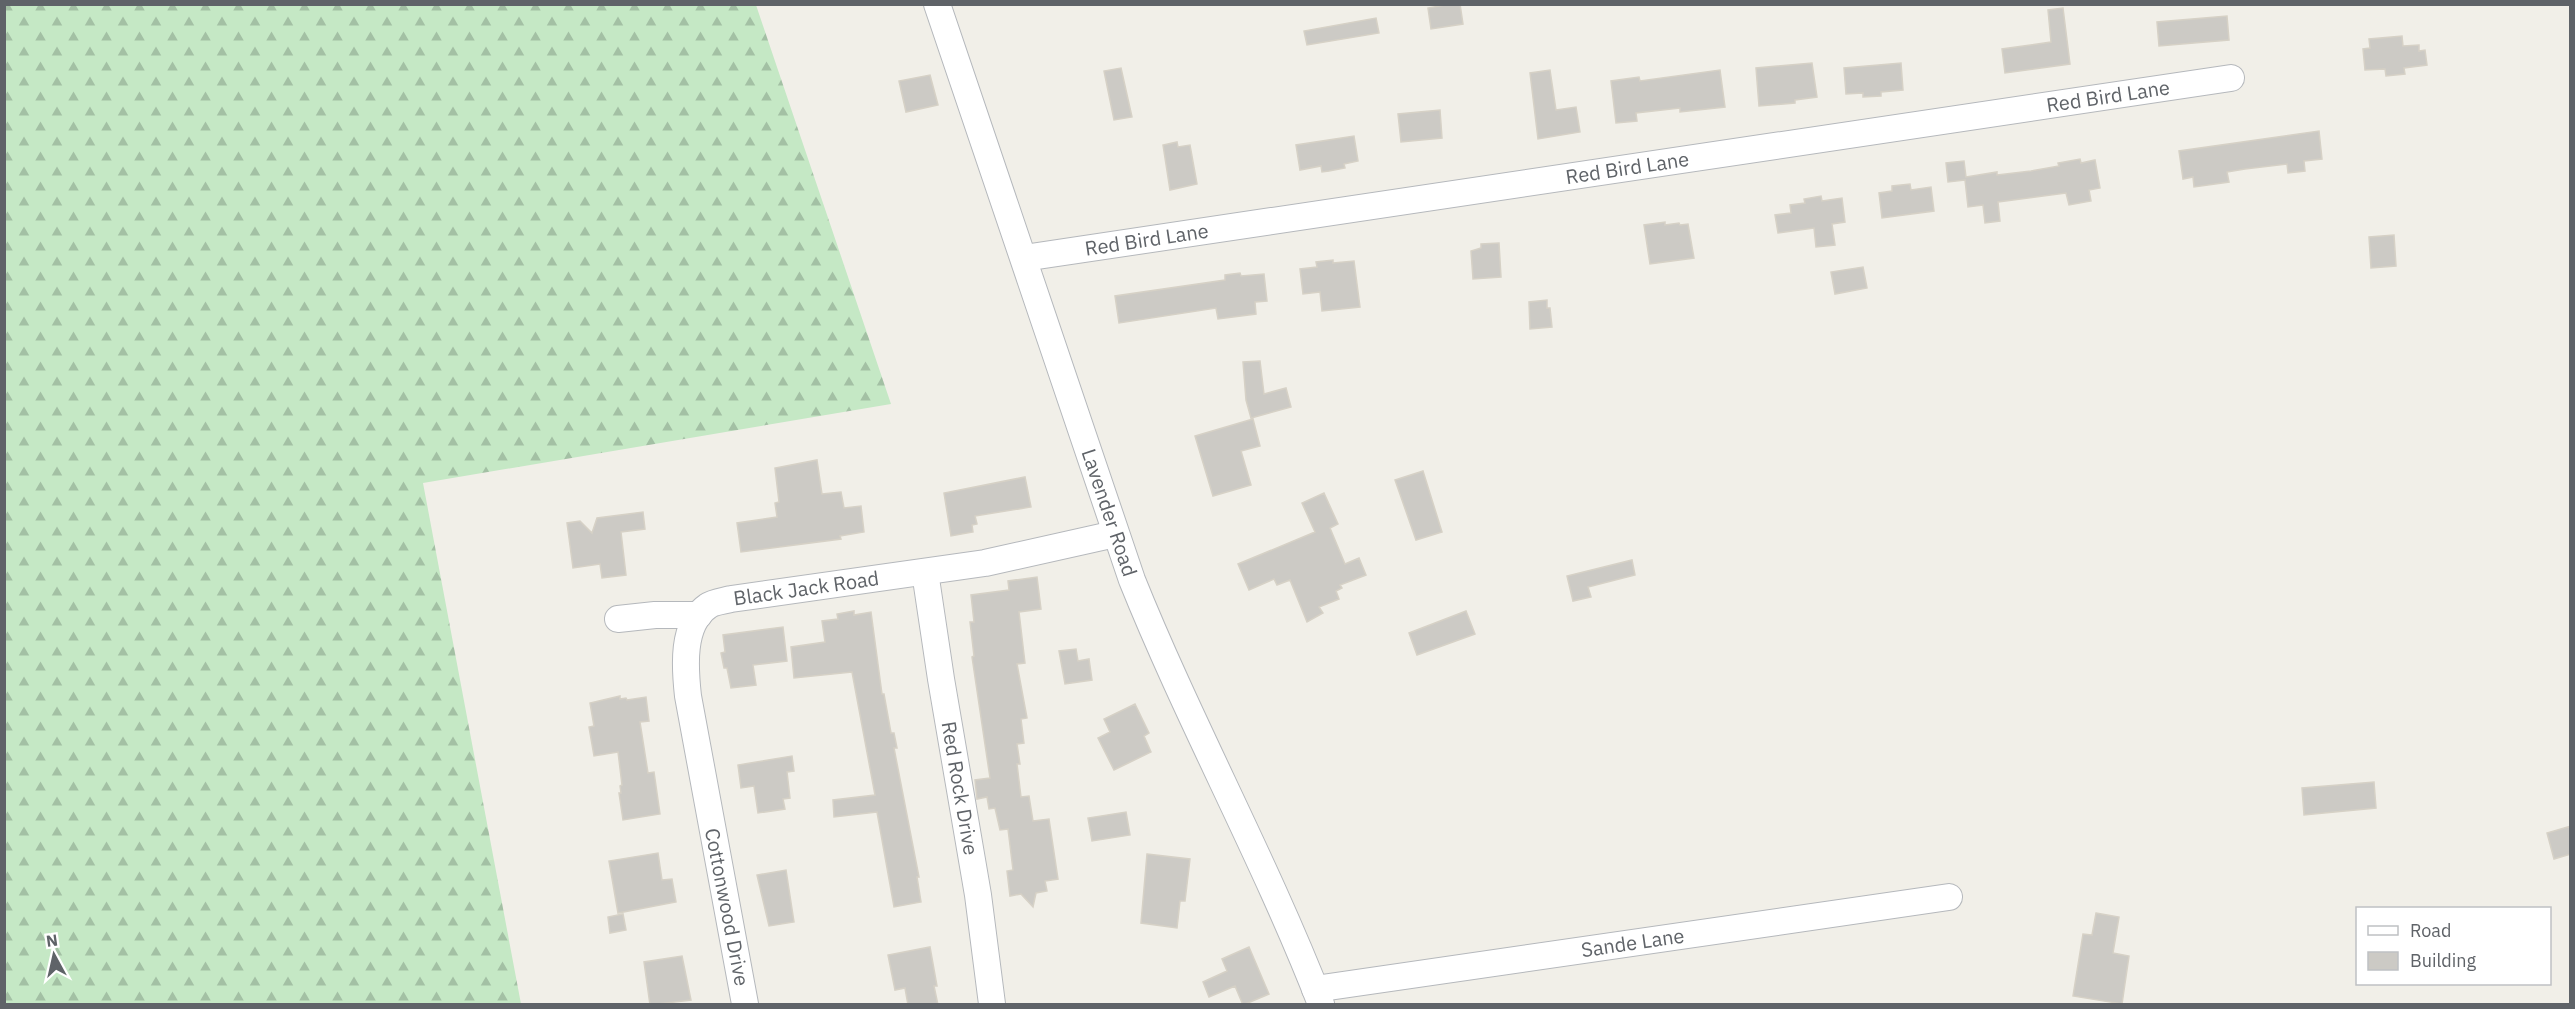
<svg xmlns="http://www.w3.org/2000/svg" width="2575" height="1009" font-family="'IBM Plex Sans',sans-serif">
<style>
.forest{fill:url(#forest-firs)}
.building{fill:#cccac5;stroke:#d6d1c6;stroke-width:1.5}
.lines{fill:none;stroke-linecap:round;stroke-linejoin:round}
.minor-casing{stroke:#b5b8bc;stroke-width:28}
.minor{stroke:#fff;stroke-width:26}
.labels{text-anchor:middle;stroke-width:4.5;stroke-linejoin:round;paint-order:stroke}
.street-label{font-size:20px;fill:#5f6368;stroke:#fff}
</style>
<defs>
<pattern id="forest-firs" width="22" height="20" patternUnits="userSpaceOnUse" patternTransform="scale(1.5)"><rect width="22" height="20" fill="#c5e8c5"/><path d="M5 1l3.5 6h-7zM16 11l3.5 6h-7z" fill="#a3c0a4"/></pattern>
</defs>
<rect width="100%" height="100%" fill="#f1efe8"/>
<path class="forest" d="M 5,4 L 756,5 L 891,404 L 423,483 L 521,1004 L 5,1004 Z"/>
<path class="building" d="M 1450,4 L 1460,4 L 1463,24 L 1431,29 L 1428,8 Z
M 2063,8 L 2070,64 L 2005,73 L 2002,49 L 2051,42 L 2048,10 Z
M 2227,16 L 2229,40 L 2159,46 L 2157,22 Z
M 1376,18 L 1379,33 L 1307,45 L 1304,31 Z
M 2402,36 L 2403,46 L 2419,45 L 2419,51 L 2425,50 L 2427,65 L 2404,68 L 2405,74 L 2386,76 L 2385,69 L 2365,70 L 2363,49 L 2370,48 L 2369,39 Z
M 1812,63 L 1817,97 L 1795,100 L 1795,103 L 1759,106 L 1756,68 Z
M 1901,63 L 1903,90 L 1881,92 L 1881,96 L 1863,97 L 1863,93 L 1846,94 L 1844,68 Z
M 1121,68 L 1132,117 L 1114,120 L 1104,71 Z
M 1550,70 L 1556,110 L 1576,107 L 1580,132 L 1538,139 L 1530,73 Z
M 1720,70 L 1725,107 L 1680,112 L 1680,108 L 1636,113 L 1637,121 L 1616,123 L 1611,81 L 1639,77 L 1640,81 Z
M 930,75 L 938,105 L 906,112 L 899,81 Z
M 1440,110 L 1442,138 L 1401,142 L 1398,114 Z
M 2319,131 L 2322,159 L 2304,161 L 2305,171 L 2288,173 L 2287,164 L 2245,169 L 2227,172 L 2229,182 L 2194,187 L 2193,177 L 2183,179 L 2179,151 Z
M 1354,136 L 1358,161 L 1344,164 L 1345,168 L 1329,171 L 1322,172 L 1321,166 L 1300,170 L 1296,145 Z
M 1177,142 L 1178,147 L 1190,145 L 1197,184 L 1170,190 L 1163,145 Z
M 2080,159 L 2081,163 L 2095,160 L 2100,188 L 2089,190 L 2091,201 L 2069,205 L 2066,193 L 1998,202 L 2000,221 L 1985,223 L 1983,205 L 1968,207 L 1965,180 L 1948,182 L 1946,163 L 1964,161 L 1966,177 L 1997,172 L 1997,175 L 2031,171 L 2059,166 L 2058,163 Z
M 1910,184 L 1911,190 L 1931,187 L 1934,211 L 1882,218 L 1879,193 L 1892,191 L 1892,186 Z
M 1821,196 L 1822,201 L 1842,198 L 1845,222 L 1832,224 L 1835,245 L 1816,247 L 1814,228 L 1778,233 L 1775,215 L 1791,213 L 1790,205 L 1805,203 L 1804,199 Z
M 1665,222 L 1665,225 L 1679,223 L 1680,225 L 1688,224 L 1694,258 L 1650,264 L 1644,225 Z
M 2394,235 L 2396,266 L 2371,268 L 2369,237 Z
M 1499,243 L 1501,277 L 1473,279 L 1471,251 L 1481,248 L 1481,244 Z
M 1333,260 L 1333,263 L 1354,261 L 1360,307 L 1322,311 L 1320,292 L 1303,294 L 1300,269 L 1317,267 L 1316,262 Z
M 1863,267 L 1867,288 L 1835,294 L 1831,272 Z
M 1240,273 L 1241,276 L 1264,274 L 1267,301 L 1255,302 L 1256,314 L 1218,319 L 1216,308 L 1119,323 L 1115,296 L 1225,280 L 1225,275 Z
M 1547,300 L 1547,308 L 1550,308 L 1552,327 L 1530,329 L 1529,302 Z
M 1260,361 L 1264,394 L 1286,388 L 1291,407 L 1251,418 L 1246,400 L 1243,362 Z
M 1253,419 L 1260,446 L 1241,451 L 1251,485 L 1213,496 L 1195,436 Z
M 817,460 L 822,494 L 841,492 L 844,508 L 861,506 L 864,532 L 840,536 L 841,539 L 741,552 L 737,523 L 777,517 L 775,503 L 779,502 L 775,468 Z
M 1423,471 L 1442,532 L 1416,540 L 1395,480 Z
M 1025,477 L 1031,507 L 975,516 L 977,524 L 972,525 L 973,532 L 951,536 L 944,493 Z
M 1324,493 L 1338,524 L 1330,528 L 1345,564 L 1359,558 L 1366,575 L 1340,585 L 1342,588 L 1336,591 L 1339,599 L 1319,607 L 1323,613 L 1307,622 L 1290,580 L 1277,585 L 1274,579 L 1249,590 L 1238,564 L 1315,532 L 1302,503 Z
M 643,512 L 645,529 L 621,532 L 626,575 L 602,578 L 600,564 L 573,568 L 567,523 L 580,521 L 592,533 L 597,518 Z
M 1632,560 L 1635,575 L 1588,587 L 1591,597 L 1573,601 L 1567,576 Z
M 1037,577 L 1041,609 L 1019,612 L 1025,663 L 1017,664 L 1027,718 L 1021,719 L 1024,743 L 1017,744 L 1020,764 L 1017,764 L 1021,797 L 1029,796 L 1033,821 L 1049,819 L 1058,879 L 1045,881 L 1047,891 L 1036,893 L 1033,907 L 1021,894 L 1010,896 L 1007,871 L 1013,870 L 1008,829 L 1000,830 L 995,808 L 989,809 L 987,797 L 977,799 L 975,780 L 990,778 L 972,657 L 974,656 L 970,622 L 974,622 L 971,595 L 1009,590 L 1008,581 Z
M 854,611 L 854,615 L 871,612 L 882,694 L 884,694 L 891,733 L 894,733 L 897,748 L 894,748 L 919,877 L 917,877 L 921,902 L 894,907 L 877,812 L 834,817 L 833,800 L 875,795 L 852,672 L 794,678 L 791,647 L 825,642 L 822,621 L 838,619 L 837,614 Z
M 1466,611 L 1475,634 L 1417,655 L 1409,633 Z
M 783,627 L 787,661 L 753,665 L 756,685 L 731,688 L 727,668 L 724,668 L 721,653 L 725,652 L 723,635 Z
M 1076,649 L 1078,661 L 1089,659 L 1092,680 L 1065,684 L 1059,651 Z
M 620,696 L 620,699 L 626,698 L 627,700 L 646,697 L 649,721 L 640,722 L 648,773 L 654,772 L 660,814 L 623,820 L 619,793 L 621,793 L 620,786 L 622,785 L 618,752 L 594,756 L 589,727 L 594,726 L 590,703 Z
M 1135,704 L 1149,733 L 1144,736 L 1151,752 L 1114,770 L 1098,738 L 1110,732 L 1104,719 Z
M 792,756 L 794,771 L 787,772 L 790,798 L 783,799 L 785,809 L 758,813 L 754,786 L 741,788 L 738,765 Z
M 2374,782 L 2376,808 L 2304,815 L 2302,788 Z
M 1126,812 L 1130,835 L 1092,841 L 1088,818 Z
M 2571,826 L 2571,854 L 2554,859 L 2547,833 Z
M 658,853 L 662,880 L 672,879 L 676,902 L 618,913 L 609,861 Z
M 1147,854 L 1190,859 L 1185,901 L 1180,901 L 1177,928 L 1141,923 Z
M 786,870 L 794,922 L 769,926 L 757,875 Z
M 2096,913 L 2119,917 L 2113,953 L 2129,956 L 2122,1004 L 2073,996 L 2083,934 L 2092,935 Z
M 623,914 L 626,930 L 610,933 L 608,917 Z
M 930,947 L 937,986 L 934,986 L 938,1005 L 908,1005 L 905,988 L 895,990 L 888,955 Z
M 1249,947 L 1269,994 L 1243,1005 L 1235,986 L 1209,997 L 1203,982 L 1227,971 L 1222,959 Z
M 682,956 L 691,1000 L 650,1005 L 644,962 Z"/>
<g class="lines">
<g class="minor-casing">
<g id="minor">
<path id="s1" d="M 937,4 L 1132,580 C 1190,724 1265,860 1321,1004"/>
<path id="s2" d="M 1024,258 L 2231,78"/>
<path id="s3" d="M 925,572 L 941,679 L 978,895 L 992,1004"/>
<path d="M 618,619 L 655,615 L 699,615"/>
<path id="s4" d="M 1315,989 L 1949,897"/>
<path id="s5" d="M 745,1004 L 688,696 C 685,669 681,624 708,606 C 713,602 724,601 731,599 L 985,563 L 1115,534"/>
</g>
</g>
<use href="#minor" class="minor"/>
</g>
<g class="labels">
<g class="street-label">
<text dy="7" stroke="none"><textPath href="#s2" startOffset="1096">Red Bird Lane</textPath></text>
<text dy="7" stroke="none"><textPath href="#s2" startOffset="610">Red Bird Lane</textPath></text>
<text dy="7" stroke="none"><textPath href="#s2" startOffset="124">Red Bird Lane</textPath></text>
<text dy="7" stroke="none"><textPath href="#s1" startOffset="537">Lavender Road</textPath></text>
<text dy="7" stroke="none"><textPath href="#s5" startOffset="510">Black Jack Road</textPath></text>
<text dy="7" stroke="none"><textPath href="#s3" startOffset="219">Red Rock Drive</textPath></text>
<text transform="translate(727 907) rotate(79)" y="7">Cottonwood Drive</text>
<text dy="7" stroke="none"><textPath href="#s4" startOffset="321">Sande Lane</textPath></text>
</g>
</g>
<rect width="2575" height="1009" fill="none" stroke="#5f6368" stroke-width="12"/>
<rect x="2356" y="907" width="195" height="78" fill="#ffffff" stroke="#bfc1c3" stroke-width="1.5"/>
<rect x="2368" y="926" width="30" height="9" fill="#ffffff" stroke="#bfc1c3" stroke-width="1.5"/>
<text x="2410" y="937" font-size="18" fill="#5f6368">Road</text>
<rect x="2368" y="952" width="30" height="18" fill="#cccac5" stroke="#bfc1c3" stroke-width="1.5"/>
<text x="2410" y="967" font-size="18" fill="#5f6368">Building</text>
<g transform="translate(54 955) rotate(352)" stroke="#ffffff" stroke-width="4.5" paint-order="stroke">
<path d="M0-4.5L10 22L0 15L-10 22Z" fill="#5f6368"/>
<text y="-9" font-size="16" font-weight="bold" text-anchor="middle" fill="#5f6368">N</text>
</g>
</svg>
